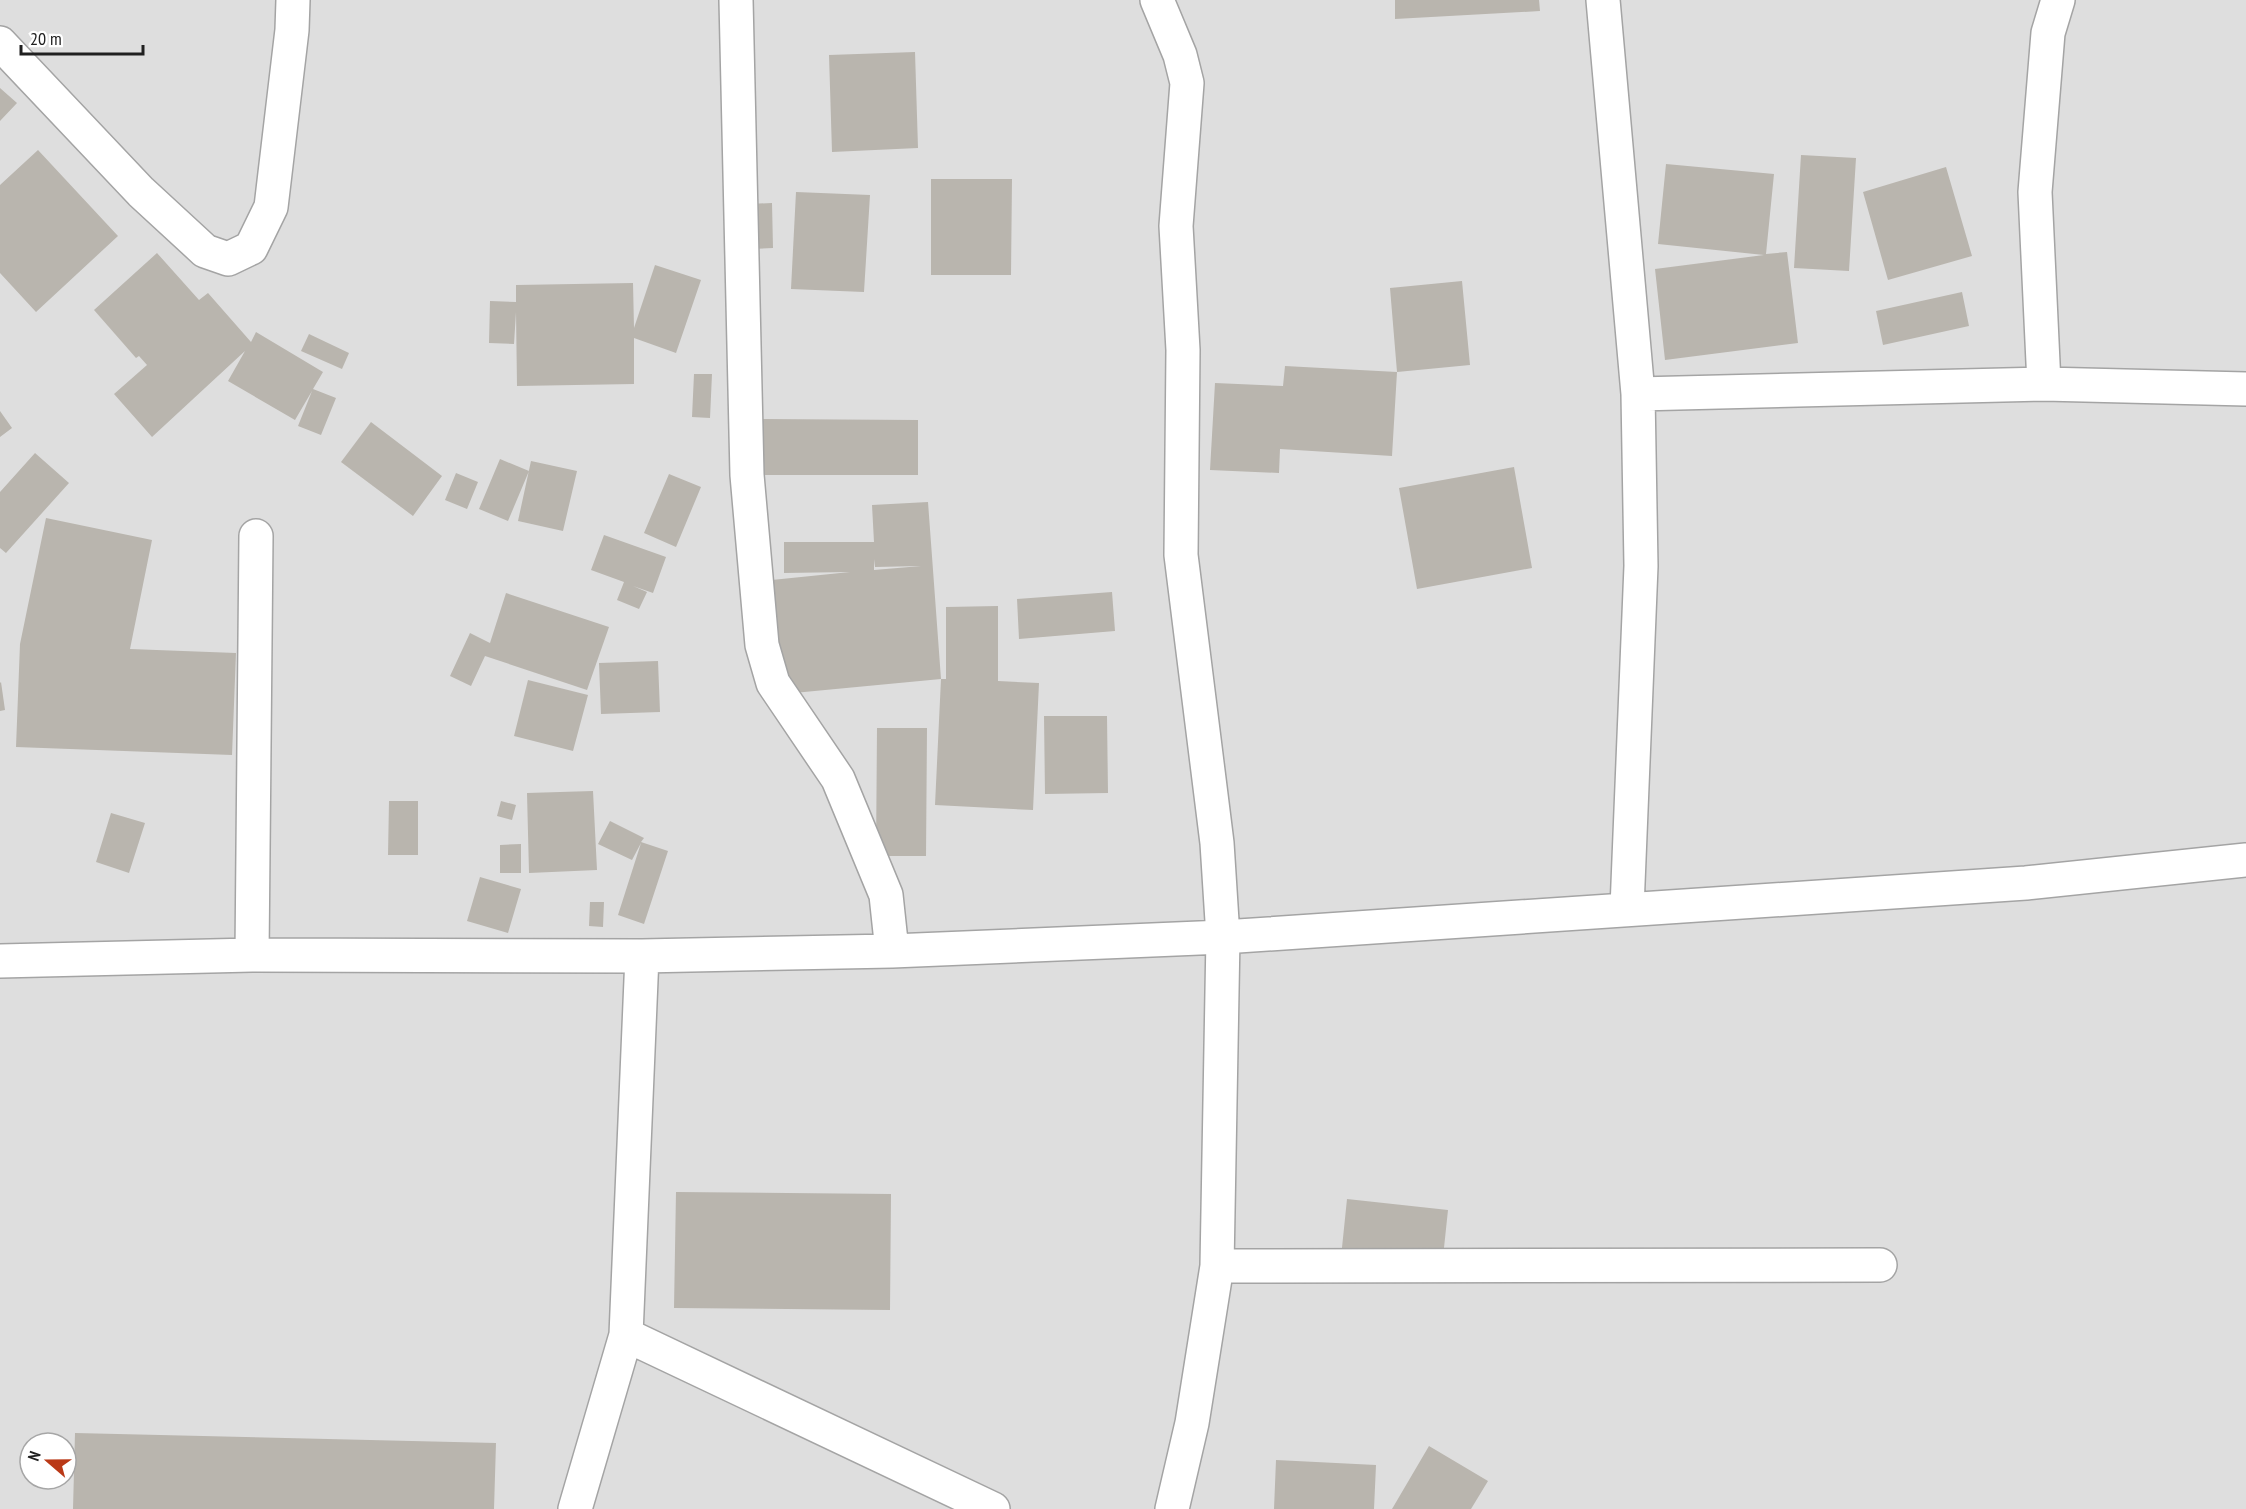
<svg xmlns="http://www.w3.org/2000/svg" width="2246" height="1509" font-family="'PT Sans Narrow',sans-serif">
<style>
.residential{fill:#dedede;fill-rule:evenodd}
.building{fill:#b9b5ae;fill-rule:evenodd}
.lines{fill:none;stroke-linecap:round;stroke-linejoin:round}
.minor-casing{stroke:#a4a4a4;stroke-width:36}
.minor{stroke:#fff;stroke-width:33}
</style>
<rect width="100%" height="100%" fill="#f0efe8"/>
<path class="residential" d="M 0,0 L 2246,0 L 2246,1509 L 0,1509 ZM 30,1443 L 66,1443 L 66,1479 L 30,1479 Z"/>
<path class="building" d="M 1395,0 L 1539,0 L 1540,11 L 1395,19 Z
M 915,52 L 918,148 L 832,152 L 829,55 Z
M 0,88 L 17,103 L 0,121 Z
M 38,150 L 118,236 L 36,312 L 0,273 L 0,185 Z
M 1801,155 L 1856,158 L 1849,271 L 1794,268 Z
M 1666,164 L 1774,174 L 1766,254 L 1787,252 L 1798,343 L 1665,360 L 1655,269 L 1764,255 L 1658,244 Z
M 1946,167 L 1972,256 L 1888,280 L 1863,192 Z
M 931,179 L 1012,179 L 1011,275 L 931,275 Z
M 796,192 L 870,195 L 864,292 L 791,289 Z
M 772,203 L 773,248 L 750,249 L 749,204 Z
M 157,253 L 199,300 L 208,293 L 251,342 L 256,332 L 323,372 L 313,389 L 336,398 L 321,435 L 298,426 L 312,391 L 295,420 L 228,381 L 245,351 L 152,437 L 114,394 L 147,365 L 139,356 L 136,358 L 94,310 Z
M 655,265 L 701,280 L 676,353 L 634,338 L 634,384 L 517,386 L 516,312 L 514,344 L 489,343 L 490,301 L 516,302 L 516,285 L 633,283 L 634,328 Z
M 1462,281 L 1470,365 L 1397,372 L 1390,288 Z
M 1962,292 L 1969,326 L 1883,345 L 1876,311 Z
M 309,334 L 349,353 L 342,369 L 301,351 Z
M 1285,366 L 1397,372 L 1392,456 L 1280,449 L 1279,473 L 1210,470 L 1215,383 L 1283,386 Z
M 694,374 L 712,374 L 710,418 L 692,417 Z
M 0,411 L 12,428 L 0,437 Z
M 758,419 L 918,420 L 918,475 L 757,475 Z
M 371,422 L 442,476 L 413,516 L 341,462 Z
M 35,453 L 69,483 L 6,553 L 0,548 L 0,492 Z
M 500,459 L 529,471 L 508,521 L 479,509 Z
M 531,461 L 577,471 L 563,531 L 518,521 Z
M 1514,467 L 1532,568 L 1417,589 L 1399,488 Z
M 456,473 L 478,482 L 467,509 L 445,500 Z
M 669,474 L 701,487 L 676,547 L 644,533 Z
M 928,502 L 941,679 L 761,696 L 751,582 L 850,572 L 784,573 L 784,542 L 874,542 L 872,505 ZM 874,559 L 875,567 L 921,566 L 874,570 Z
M 46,518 L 152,540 L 130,649 L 236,653 L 232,755 L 16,747 L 20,644 Z
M 604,535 L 666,557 L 653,593 L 633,586 L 647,592 L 639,609 L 617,600 L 624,582 L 591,570 Z
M 1112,592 L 1115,631 L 1019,639 L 1017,599 Z
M 506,593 L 609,627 L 587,690 L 485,656 L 471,686 L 450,676 L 470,633 L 490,643 Z
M 998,606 L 998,681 L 1039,683 L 1033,810 L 935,805 L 941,679 L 946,679 L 946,607 Z
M 658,661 L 660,712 L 601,714 L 599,663 Z
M 528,680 L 588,695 L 573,751 L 514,736 Z
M 1,682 L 5,710 L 0,711 L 0,683 Z
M 1044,716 L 1107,716 L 1108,793 L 1045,794 Z
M 877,728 L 927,728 L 926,856 L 876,856 Z
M 593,791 L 597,870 L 529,873 L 527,793 Z
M 389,801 L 418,801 L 418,855 L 388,855 Z
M 501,801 L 516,805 L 512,820 L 497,816 Z
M 111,813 L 145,823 L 129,873 L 96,862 Z
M 610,821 L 644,838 L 641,842 L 668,851 L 644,924 L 618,915 L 641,843 L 632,860 L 598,844 Z
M 521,844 L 521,873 L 500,873 L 500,845 Z
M 480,877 L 521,889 L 508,933 L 467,921 Z
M 590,902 L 604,902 L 603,927 L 589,926 Z
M 676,1192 L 891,1194 L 890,1310 L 674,1308 Z
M 1347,1199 L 1448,1210 L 1441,1276 L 1340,1267 Z
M 75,1433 L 496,1443 L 494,1509 L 73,1509 Z
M 1429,1446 L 1488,1481 L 1471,1509 L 1392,1509 Z
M 1276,1460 L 1376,1465 L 1374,1509 L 1274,1509 Z"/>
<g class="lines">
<g class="minor-casing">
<path id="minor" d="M 736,0 L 747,475 L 762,645 L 773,683 L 838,779 L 886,895 L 892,951
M 1157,0 L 1180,55 L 1187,83 L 1176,226 L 1183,350 L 1181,555 L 1217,843 L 1223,937 L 1217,1266 L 1192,1423 L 1172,1509
M 1603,0 L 1638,394 L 1641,566 L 1627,908
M 0,43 L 141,192 L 205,251 L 228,259 L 251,248 L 271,207 L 292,30 L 293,0
M 2044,384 L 2035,192 L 2048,33 L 2058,0
M 1638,394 L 2044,384 L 2246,389
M 252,955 L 256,536
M 0,961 L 252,955 L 642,956 L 892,951 L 1223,937 L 2026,883 L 2246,860
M 1217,1266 L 1880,1265
M 626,1335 L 993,1509
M 575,1509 L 626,1335 L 642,956"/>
</g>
<use href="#minor" class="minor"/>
</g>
<g transform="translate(48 1461) rotate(290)"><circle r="28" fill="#ffffff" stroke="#a6a6a6" stroke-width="1.5"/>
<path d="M0-4.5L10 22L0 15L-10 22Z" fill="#ba3917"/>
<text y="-9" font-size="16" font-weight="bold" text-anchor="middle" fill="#202020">N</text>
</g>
<path d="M21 45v9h122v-9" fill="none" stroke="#202020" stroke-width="3"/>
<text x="30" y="45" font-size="18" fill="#202020" stroke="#ffffff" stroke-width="4.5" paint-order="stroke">20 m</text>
</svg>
